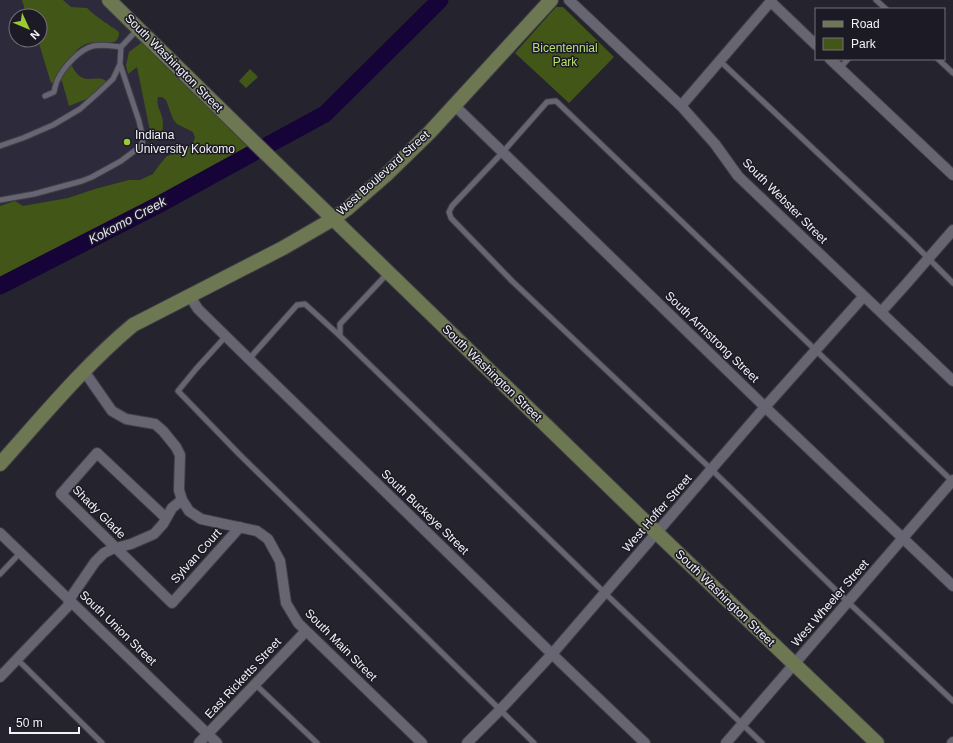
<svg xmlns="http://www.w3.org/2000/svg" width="953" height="743" font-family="Helvetica,sans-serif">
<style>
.built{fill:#2d2b3b;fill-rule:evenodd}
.green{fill:#425717}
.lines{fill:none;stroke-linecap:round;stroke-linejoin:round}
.river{stroke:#160337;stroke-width:17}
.lane-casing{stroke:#403f48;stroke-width:7}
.street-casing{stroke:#403f48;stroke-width:12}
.secondary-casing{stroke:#403f48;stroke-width:16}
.lane{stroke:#676571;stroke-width:5}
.street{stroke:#676571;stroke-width:10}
.secondary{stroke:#6d7852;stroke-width:14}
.poi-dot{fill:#9bcb33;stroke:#1c1a24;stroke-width:1.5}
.labels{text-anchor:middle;stroke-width:3;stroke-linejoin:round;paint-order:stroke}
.park-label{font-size:12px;fill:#b7e071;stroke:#1c1a24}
.street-label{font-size:12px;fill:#f2f1f8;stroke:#1c1a24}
.poi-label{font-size:12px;fill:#f2f1f8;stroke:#1c1a24;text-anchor:start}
.water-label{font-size:13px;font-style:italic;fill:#e3e1f6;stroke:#1c1a24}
</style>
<rect width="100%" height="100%" fill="#25242e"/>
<path class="built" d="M 0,0 L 109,0 L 261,149 L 160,204 L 0,286 ZM 16,16 L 40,16 L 40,40 L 16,40 Z"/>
<path class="green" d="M 22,0 L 63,0 L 71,7 L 87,8 C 96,17 108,24 119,32 C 119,36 118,41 113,42 C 109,43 104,42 101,42 C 85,41 73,48 71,64 C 73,68 76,74 81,77 C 89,82 98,75 106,81 L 106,84 L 94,96 L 69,106 L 62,81 L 51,83 L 38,40 L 40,40 L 40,16 L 31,16 L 29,9 L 25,10 Z
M 556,7 L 563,7 L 614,57 L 569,103 L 515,53 Z
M 152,42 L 261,149 L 160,204 L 0,286 L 0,206 L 15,201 L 23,206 L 68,198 L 95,189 L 129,180 L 140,180 L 153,174 L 160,164 L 167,156 L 185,150 L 192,145 L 195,138 L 193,132 L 177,124 L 173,119 L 166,100 L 162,97 L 158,97 C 156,106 160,109 162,117 C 164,125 163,132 159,140 L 152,141 L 137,67 L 128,74 L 126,65 L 129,52 L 141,43 Z
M 250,69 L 258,77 L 246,88 L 239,81 Z"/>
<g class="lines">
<path class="river" d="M 268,145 L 325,114 L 440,0
M 0,286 L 160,204 L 253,153"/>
<g class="lane-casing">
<path id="lane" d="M 876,0 L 886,9
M 938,59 L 953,73
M 720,61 L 909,239 L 953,283
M 840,68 L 848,59
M 45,96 L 54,92 C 55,87 56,82 59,77 C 65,66 80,49 93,46 C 102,44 112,46 121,47
M 0,146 L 23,138 L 53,125 L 80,109 L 97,94 L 113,79 L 120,64 L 121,47 L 138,29
M 0,200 L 34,194 L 82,181 L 92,177 L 121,161 L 137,149 L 142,144 L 143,138 L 139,121 L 120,64
M 226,336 L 196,369 L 178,391 L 239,454 L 534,743
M 340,336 L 340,324 L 387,274
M 249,359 L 297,305 L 305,304 L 340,336 L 610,598 L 762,743
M 952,481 L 556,101 L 547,102 L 502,153 L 452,206 L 449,212 L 451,218 L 512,281 L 712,470 L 848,602 L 953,701
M 0,574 L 21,552
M 17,659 L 102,743
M 255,684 L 317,743"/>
</g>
<g class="street-casing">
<path id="street" d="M 569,0 L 681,106 L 715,144 L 738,176 L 953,381
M 771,2 L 816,45
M 830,59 L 953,175
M 454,105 L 765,407 L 953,586
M 681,106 L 772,0
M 189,295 L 198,309 L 249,359 L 552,654 L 645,743
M 881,312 L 907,283 L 953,230
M 84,371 L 112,411 L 126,419 L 155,424 L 163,431 L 176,447 L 180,455 L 179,490 L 182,500 L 189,511 L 201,519 L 257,531 L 268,539 L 280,561 L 286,603 L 298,623 L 422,743
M 166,518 L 97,453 L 61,494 L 172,603 L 240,527
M 0,533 L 217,743
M 0,677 L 68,606 L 69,600 L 95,562 L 104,553 L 112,549 L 131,544 L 154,534 L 163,524 L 172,508 L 182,500
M 199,743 L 306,631
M 467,743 L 500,710 L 552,654 L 765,407 L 864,296
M 726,743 L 953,480
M 952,743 L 953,742"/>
</g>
<g class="secondary-casing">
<path id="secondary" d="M 109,0 L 256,144 L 657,533 L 877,743
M 0,464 C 43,416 84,366 133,325 L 283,248 L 333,219 L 348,208 L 386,175 L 430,132 L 551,0"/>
</g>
<use href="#lane" class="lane"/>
<use href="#street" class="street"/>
<use href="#secondary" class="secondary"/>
</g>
<circle class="poi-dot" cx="127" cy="142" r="4"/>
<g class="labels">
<g class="park-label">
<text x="565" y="52">Bicentennial<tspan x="565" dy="14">Park</tspan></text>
</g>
<g class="street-label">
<text transform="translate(174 63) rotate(45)" y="4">South Washington Street</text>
<text transform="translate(383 173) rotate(-42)" y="4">West Boulevard Street</text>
<text transform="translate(785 201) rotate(45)" y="4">South Webster Street</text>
<text transform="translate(712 337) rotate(44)" y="4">South Armstrong Street</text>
<text transform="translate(492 373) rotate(44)" y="4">South Washington Street</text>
<text transform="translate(99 512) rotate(45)" y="4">Shady Glade</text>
<text transform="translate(425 512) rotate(44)" y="4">South Buckeye Street</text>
<text transform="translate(657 513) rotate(-49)" y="4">West Hoffer Street</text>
<text transform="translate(196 556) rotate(-48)" y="4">Sylvan Court</text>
<text transform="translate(725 598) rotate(44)" y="4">South Washington Street</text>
<text transform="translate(830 603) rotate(-49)" y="4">West Wheeler Street</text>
<text transform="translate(118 628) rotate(44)" y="4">South Union Street</text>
<text transform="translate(341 645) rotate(45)" y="4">South Main Street</text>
<text transform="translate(243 678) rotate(-47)" y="4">East Ricketts Street</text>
</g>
<g class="poi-label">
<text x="135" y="139">Indiana<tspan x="135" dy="14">University Kokomo</tspan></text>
</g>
<g class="water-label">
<text transform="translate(127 220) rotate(-28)" y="5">Kokomo Creek</text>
</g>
</g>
<rect x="815" y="8" width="130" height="52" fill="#1c1a24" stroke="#727079"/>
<rect x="823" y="21" width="20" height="6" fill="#6d7852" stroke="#727079"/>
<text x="851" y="28" font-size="12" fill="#f2f1f8">Road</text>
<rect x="823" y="38" width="20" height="12" fill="#425717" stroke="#727079"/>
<text x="851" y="48" font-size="12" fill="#f2f1f8">Park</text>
<g transform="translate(28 28) rotate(134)"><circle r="19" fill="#1c1a24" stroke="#727079"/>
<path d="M0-3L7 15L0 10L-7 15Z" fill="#9bcb33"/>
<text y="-6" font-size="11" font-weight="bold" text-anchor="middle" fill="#f2f1f8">N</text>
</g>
<path d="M10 727v6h69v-6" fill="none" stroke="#f2f1f8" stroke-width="2"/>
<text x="16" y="727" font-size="12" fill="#f2f1f8" stroke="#1c1a24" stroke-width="3" paint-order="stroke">50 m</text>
</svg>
